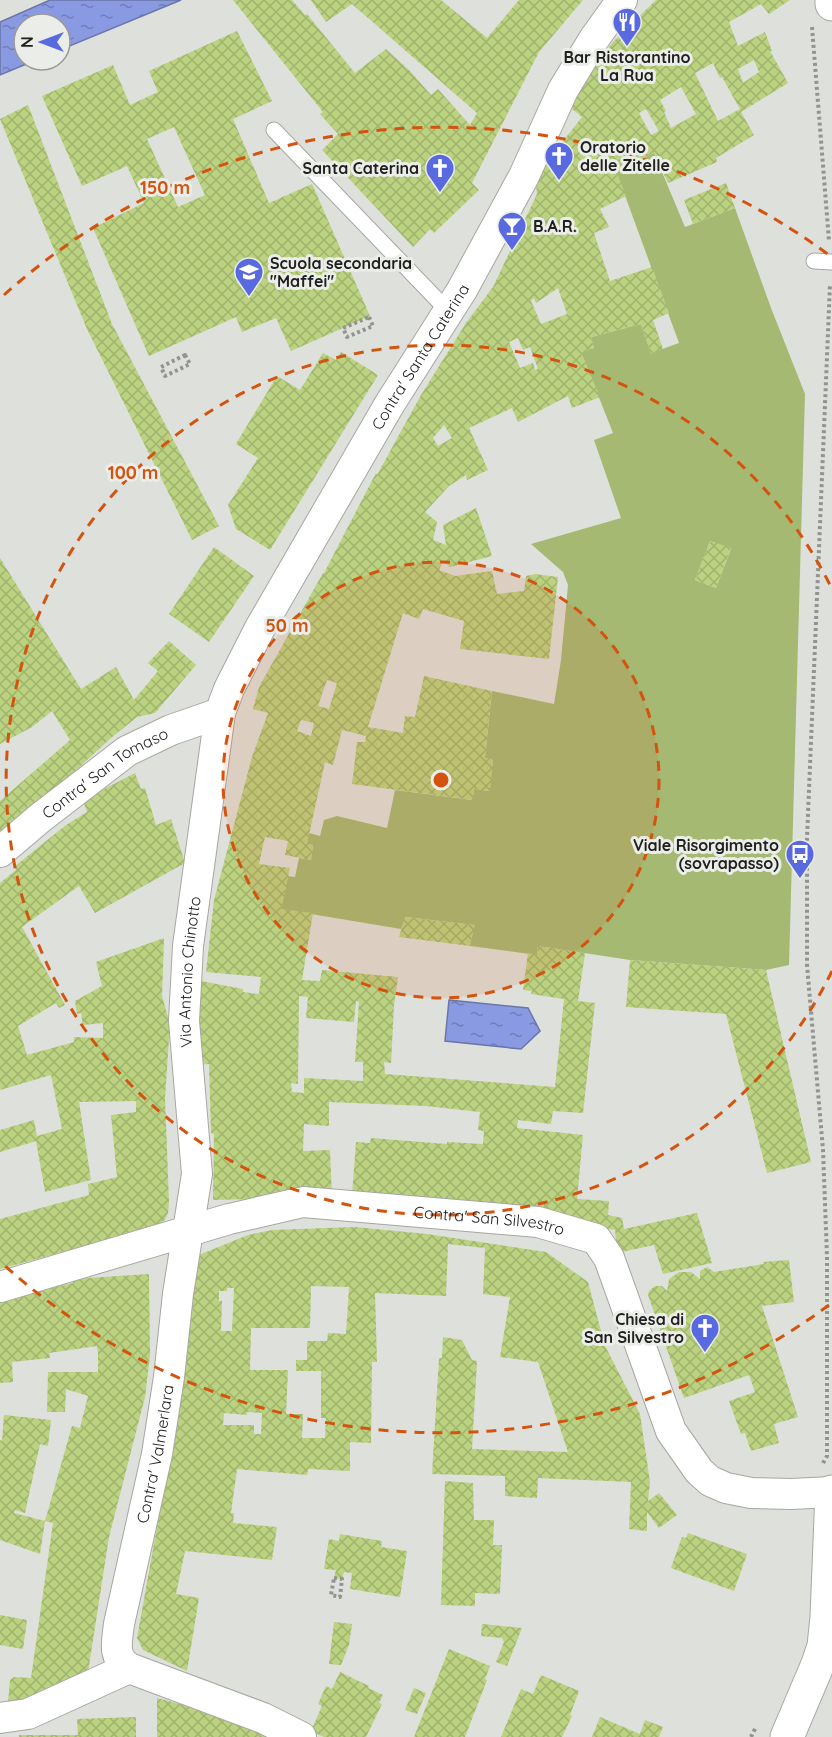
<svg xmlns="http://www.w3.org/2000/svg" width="832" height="1737" font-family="Quicksand,sans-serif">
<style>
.green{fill:#a6b973;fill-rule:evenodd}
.water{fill:url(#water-ripples);stroke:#6a76a8;stroke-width:1.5}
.building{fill:url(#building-cross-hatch);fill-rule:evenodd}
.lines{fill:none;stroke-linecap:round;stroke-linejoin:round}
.service-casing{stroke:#a6a7a3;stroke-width:17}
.minor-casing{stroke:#a6a7a3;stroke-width:32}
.secondary-casing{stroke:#a6a7a3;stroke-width:35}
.path{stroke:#939491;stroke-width:4;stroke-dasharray:3 3;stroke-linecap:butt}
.service{stroke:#fff;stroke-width:15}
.minor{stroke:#fff;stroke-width:30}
.secondary{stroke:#fff;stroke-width:33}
.ring{fill:none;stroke:#d4530e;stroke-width:3;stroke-dasharray:10 8}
.labels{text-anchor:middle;stroke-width:6;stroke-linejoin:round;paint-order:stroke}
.poi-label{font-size:16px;font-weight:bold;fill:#20211f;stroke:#ebede8;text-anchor:start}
.street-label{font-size:16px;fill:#20211f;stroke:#ebede8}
.centre{fill:#d4530e;stroke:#ebede8;stroke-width:3}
.ring-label{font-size:18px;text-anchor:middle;font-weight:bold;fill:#d4530e;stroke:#ebede8;stroke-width:6;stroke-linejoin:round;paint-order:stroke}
</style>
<defs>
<pattern id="water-ripples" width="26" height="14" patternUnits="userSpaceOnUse" patternTransform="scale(1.5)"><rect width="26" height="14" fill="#899ae2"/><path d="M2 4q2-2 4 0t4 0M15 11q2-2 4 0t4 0" fill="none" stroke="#707db7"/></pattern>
<pattern id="building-cross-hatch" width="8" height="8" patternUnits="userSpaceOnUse" patternTransform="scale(1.5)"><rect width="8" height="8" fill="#bbd280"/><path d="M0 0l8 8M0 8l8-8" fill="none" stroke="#a0b46e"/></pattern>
</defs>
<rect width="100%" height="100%" fill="#dee0db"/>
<path class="green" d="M 654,153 L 685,227 L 735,208 L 771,308 L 805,394 L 789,965 L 766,970 L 630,960 L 538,946 L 537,955 L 470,946 L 474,925 L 406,917 L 401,929 L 281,909 L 288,876 L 295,877 L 299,858 L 311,860 L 313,845 L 307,844 L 309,833 L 320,836 L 324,820 L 337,816 L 387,828 L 395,790 L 472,800 L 474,789 L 489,791 L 493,760 L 485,758 L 492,691 L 554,704 L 561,660 L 568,585 L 563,572 L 531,544 L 621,518 L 594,440 L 613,433 L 581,352 L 594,348 L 591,337 L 641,324 L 651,353 L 679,343 L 616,171 ZM 710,541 L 731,549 L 716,588 L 695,580 Z"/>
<path class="water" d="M 50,0 L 181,0 L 60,50 L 60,24 L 24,24 L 24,60 L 36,60 L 0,75 L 0,22 Z
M 449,1000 L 528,1008 L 540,1031 L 521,1049 L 445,1041 Z"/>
<path class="building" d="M 233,0 L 292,0 L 305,15 L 307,14 L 355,73 L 386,49 L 410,71 L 431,95 L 438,89 L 470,125 L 477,113 L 352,4 L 326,22 L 311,0 L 441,0 L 487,38 L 519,0 L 583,0 L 539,52 L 472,183 L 479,190 L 434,233 L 430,229 L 413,247 L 322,150 L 338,134 L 320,114 L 323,112 Z
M 656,0 L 790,0 L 769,14 L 761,4 L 729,22 L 738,46 L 765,32 L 772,51 L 770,51 L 788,83 L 741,112 L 754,135 L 716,158 L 717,162 L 668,183 L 654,153 L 616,171 L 626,196 L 600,209 L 609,227 L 594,233 L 610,281 L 652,267 L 669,313 L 653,320 L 663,349 L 651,354 L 641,324 L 591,337 L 594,348 L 581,352 L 600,397 L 572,408 L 568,396 L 518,422 L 512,408 L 469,428 L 488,470 L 467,480 L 466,475 L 449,486 L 425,512 L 437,522 L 433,540 L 446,545 L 443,525 L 476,508 L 492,556 L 450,567 L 443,561 L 439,570 L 455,576 L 492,571 L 497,594 L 524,591 L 526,576 L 535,574 L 558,577 L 549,659 L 460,649 L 464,621 L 423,609 L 419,619 L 403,613 L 368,727 L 403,733 L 405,716 L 415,717 L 424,676 L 492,691 L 485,758 L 493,760 L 490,791 L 474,789 L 473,800 L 352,784 L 357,742 L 365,742 L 366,736 L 342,730 L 333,765 L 325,762 L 307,844 L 313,845 L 311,860 L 285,855 L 288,841 L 265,837 L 259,864 L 290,868 L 281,909 L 313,913 L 302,980 L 320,981 L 322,970 L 398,977 L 394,1005 L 391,1063 L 384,1062 L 385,1074 L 555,1087 L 564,999 L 531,994 L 532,991 L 523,990 L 528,953 L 537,955 L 538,946 L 585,953 L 578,1001 L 595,1003 L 583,1113 L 553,1111 L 551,1124 L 518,1120 L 517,1128 L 583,1135 L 577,1199 L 609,1201 L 608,1215 L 622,1218 L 624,1229 L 697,1213 L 712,1263 L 663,1274 L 654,1245 L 617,1253 L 615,1230 L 574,1223 L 352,1195 L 356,1142 L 370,1143 L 371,1138 L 447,1144 L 447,1142 L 483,1144 L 484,1131 L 478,1130 L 480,1112 L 426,1106 L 329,1102 L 329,1126 L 304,1124 L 303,1151 L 330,1150 L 332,1197 L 213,1200 L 214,1134 L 211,1133 L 209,1064 L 196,1065 L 201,981 L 243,989 L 243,992 L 259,994 L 261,977 L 206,972 L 214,900 L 252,757 L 268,713 L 253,709 L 259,687 L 323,573 L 324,573 L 376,473 L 377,475 L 421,395 L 466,323 L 493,287 L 537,194 L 535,177 L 582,117 L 566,104 L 613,42 ZM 754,60 L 759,72 L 743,83 L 738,69 ZM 713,63 L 720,78 L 722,77 L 740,109 L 718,121 L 695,73 ZM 681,87 L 696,114 L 671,128 L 664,112 L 666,111 L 660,100 ZM 646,109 L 659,131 L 651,135 L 639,113 ZM 558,288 L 567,314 L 541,324 L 531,301 L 534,298 L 536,303 ZM 518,338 L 523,350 L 530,347 L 538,369 L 535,370 L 533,363 L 520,368 L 509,342 ZM 444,425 L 452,438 L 438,446 L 433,438 ZM 327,680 L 337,683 L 329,709 L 318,706 ZM 301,720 L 314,723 L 311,736 L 297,731 ZM 299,996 L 308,997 L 306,1018 L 354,1022 L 356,1001 L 359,1002 L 355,1062 L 363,1062 L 363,1081 L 304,1078 L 304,1093 L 292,1092 L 291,1083 L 298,1084 Z
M 237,31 L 272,101 L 233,119 L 269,203 L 312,184 L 370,316 L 291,351 L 276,318 L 242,332 L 236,317 L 149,356 L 93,228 L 144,203 L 127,166 L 82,186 L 42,96 L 113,65 L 130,105 L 158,92 L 149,71 ZM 174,127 L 205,195 L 178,207 L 147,139 Z
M 28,105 L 112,324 L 219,526 L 192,540 L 87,329 L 0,119 Z
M 726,183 L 735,208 L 693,224 L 684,200 Z
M 341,352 L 378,375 L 270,550 L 236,529 L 228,505 L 258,458 L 236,444 L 277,376 L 300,390 L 323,353 L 336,360 Z
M 710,541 L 731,548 L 716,588 L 695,580 Z
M 214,547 L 254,576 L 209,642 L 169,614 Z
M 0,558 L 81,689 L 116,667 L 134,700 L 158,671 L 148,663 L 169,641 L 196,665 L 155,713 L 137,717 L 111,738 L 0,840 L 0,801 L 70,740 L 52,711 L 32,727 L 0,744 Z
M 135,773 L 141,789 L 145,788 L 156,825 L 171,819 L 185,863 L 95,913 L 79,886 L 22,927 L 65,1005 L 59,1008 L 56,1003 L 18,1026 L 27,1055 L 74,1042 L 74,1037 L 103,1038 L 103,1023 L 83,1025 L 81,1013 L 77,1014 L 75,1001 L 102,986 L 96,962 L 164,938 L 162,996 L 170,1024 L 165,1098 L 169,1202 L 168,1213 L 164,1221 L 157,1226 L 0,1269 L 0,1219 L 89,1195 L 88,1184 L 117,1177 L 111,1115 L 136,1112 L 136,1101 L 79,1102 L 91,1180 L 45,1192 L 36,1141 L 0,1152 L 0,1130 L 34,1120 L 37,1136 L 62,1129 L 51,1075 L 0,1090 L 0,883 L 16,870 L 14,867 L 66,825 L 87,812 L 83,800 Z
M 405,917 L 475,925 L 470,946 L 399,937 Z
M 630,960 L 766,970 L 811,1162 L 767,1173 L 726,1014 L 626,1007 Z
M 355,1227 L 427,1234 L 546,1252 L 588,1282 L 605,1346 L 640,1414 L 650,1482 L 648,1501 L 659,1493 L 677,1515 L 659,1528 L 647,1512 L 647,1531 L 629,1529 L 631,1482 L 538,1478 L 537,1498 L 505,1496 L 505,1476 L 432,1474 L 439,1358 L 442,1358 L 443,1337 L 462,1340 L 472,1360 L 477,1361 L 472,1449 L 568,1452 L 538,1362 L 500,1357 L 510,1297 L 483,1294 L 485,1248 L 448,1244 L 446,1296 L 375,1293 L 377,1362 L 372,1362 L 371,1443 L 350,1442 L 350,1471 L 308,1469 L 307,1475 L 237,1469 L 231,1513 L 234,1513 L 233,1523 L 277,1527 L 272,1560 L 185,1551 L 176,1594 L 199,1598 L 187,1671 L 143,1650 L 137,1638 L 175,1427 L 189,1259 L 248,1235 L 272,1230 ZM 311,1286 L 349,1287 L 346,1334 L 328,1333 L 327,1341 L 307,1341 L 307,1360 L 296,1360 L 296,1371 L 321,1371 L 321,1418 L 326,1418 L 325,1438 L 302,1438 L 303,1414 L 286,1414 L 288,1370 L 250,1370 L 251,1328 L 310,1328 ZM 227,1288 L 234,1288 L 232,1331 L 221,1331 L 222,1301 L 219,1301 L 219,1291 L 227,1291 ZM 247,1412 L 262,1413 L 261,1434 L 254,1434 L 254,1425 L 223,1425 L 224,1413 L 247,1415 Z
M 789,1260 L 794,1302 L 762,1306 L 798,1417 L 774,1424 L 779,1443 L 751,1451 L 745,1433 L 741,1434 L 729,1401 L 755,1392 L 749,1375 L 684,1398 L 648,1295 L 649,1291 L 655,1286 L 662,1286 L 667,1291 L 669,1279 L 679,1272 L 691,1272 L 700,1279 L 700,1271 L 707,1267 L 714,1272 L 764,1264 L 763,1262 Z
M 149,1274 L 150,1355 L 145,1397 L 109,1537 L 86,1685 L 27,1707 L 8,1703 L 10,1680 L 14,1677 L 31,1678 L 53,1523 L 45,1521 L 72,1426 L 80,1428 L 88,1396 L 66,1389 L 65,1412 L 47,1412 L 48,1372 L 98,1372 L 98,1354 L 97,1346 L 49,1353 L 50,1358 L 12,1362 L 13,1382 L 0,1383 L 0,1298 L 73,1283 L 73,1279 Z
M 4,1415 L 51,1420 L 48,1446 L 40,1444 L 25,1513 L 15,1510 L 14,1513 L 45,1521 L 40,1554 L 0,1540 L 0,1440 L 2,1441 Z
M 445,1481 L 473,1483 L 474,1520 L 494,1520 L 493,1545 L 502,1545 L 500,1594 L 475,1593 L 475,1606 L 441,1605 Z
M 688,1533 L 747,1554 L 734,1591 L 671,1568 L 682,1537 L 686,1538 Z
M 340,1534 L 382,1541 L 381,1547 L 407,1551 L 400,1597 L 350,1589 L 352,1573 L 344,1572 L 342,1579 L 334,1578 L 336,1570 L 324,1569 L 329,1539 L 339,1541 Z
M 0,1615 L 27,1620 L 23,1649 L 0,1645 Z
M 334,1622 L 352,1624 L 349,1645 L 341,1665 L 329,1664 Z
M 482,1624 L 522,1628 L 507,1666 L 496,1662 L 504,1642 L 502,1638 L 481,1636 Z
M 449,1649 L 490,1666 L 485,1679 L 487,1680 L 465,1737 L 414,1737 Z
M 340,1672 L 369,1686 L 368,1688 L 383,1695 L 379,1703 L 382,1704 L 366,1737 L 324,1737 L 311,1731 L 322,1706 L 318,1704 L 326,1686 L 332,1689 Z
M 541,1675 L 579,1691 L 570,1715 L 572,1716 L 562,1737 L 501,1737 L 521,1689 L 533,1694 Z
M 414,1688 L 426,1693 L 417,1714 L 405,1710 Z
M 157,1698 L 210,1712 L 271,1737 L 157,1737 Z
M 136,1717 L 136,1737 L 19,1737 L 19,1735 L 78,1735 L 77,1719 Z
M 600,1717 L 640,1734 L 645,1720 L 663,1727 L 659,1737 L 592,1737 Z"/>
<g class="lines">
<g class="service-casing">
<path id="service" d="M 274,130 L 449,312
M 814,261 L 832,262"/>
</g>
<g class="minor-casing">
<g id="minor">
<path id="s1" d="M 0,852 L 40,818 L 127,751 L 171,730 L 220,713"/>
<path id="s2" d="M 0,1287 L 229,1219 L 303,1202 L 538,1222 L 596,1239 L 609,1258 L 671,1431 L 699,1471 L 710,1481 L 726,1488 L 751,1493 L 791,1494 L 832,1492"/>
<path d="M 0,1718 L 28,1714 L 129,1668"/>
<path id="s3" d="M 301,1737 L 263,1718 L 129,1668 C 112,1657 117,1642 119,1624 L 157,1454 L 169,1377 L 178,1294 L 197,1174 L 184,1021 L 188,946 L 220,713 L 229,689 L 260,628 L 389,405 L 462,290 L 524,176 L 563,90 L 594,39 L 622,0"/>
</g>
</g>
<g class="secondary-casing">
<path id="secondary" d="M 832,0 L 832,4
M 787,1737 L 818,1664 L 824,1646 L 827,1617 L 832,1492"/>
</g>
<path class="path" d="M 812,27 L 829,241
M 369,317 L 373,326 L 347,337 L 343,328 Z
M 185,355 L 190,364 L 165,376 L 161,367 Z
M 823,1463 L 827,1456 L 827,1257 L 823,1150 L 807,965 L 807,838 L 830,284
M 334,1578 L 342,1579 L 340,1597 L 331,1595 Z
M 751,1737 L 756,1727"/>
<use href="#service" class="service"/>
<use href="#minor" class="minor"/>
<use href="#secondary" class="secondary"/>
</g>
<circle cx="441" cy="780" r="218" fill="#d4530e" fill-opacity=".12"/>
<g class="ring">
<circle cx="441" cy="780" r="218"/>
<path d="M832 971A435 435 0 1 1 832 589"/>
<path d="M829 1305A653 653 0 0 1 4 1265M4 295A653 653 0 0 1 829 255"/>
</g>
<defs>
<g id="restaurant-pin" transform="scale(1.5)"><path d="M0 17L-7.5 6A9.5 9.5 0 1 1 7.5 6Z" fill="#5969e0" stroke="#ebede8"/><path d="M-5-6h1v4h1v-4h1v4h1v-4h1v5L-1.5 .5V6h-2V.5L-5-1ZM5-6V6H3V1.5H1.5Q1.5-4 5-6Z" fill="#fff"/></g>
<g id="church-pin" transform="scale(1.5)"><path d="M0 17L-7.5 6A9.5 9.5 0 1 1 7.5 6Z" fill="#5969e0" stroke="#ebede8"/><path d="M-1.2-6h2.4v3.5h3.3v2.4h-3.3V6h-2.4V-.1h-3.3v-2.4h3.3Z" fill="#fff"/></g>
<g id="bar-pin" transform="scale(1.5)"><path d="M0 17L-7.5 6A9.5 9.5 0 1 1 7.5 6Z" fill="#5969e0" stroke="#ebede8"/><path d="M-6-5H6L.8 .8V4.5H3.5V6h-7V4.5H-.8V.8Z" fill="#fff"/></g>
<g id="school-pin" transform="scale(1.5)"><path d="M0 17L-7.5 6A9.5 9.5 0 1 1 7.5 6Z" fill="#5969e0" stroke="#ebede8"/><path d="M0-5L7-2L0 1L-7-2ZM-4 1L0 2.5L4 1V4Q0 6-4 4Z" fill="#fff"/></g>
<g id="bus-pin" transform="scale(1.5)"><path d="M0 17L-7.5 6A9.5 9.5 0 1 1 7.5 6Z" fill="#5969e0" stroke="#ebede8"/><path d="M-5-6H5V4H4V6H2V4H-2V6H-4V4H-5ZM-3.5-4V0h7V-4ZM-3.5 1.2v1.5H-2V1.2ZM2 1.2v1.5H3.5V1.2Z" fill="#fff"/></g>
</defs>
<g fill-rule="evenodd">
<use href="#restaurant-pin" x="627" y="22"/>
<use href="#church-pin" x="559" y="156"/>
<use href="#church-pin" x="440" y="168"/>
<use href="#bar-pin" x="512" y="226"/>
<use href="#school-pin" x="249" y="272"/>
<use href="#bus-pin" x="800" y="854"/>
<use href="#church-pin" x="705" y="1328"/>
</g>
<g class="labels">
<g class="poi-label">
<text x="627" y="63" text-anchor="middle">Bar Ristorantino<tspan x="627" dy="18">La Rua</tspan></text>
<text x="580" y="153">Oratorio<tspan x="580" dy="18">delle Zitelle</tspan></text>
<text x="419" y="174" text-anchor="end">Santa Caterina</text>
<text x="533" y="232">B.A.R.</text>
<text x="270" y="269">Scuola secondaria<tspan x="270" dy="18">"Maffei"</tspan></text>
<text x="779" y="851" text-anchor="end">Viale Risorgimento<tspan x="779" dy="18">(sovrapasso)</tspan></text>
<text x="684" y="1325" text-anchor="end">Chiesa di<tspan x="684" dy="18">San Silvestro</tspan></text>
</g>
<g class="street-label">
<text dy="6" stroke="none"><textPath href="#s3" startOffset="1564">Contra' Santa Caterina</textPath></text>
<text dy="6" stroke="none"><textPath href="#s1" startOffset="132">Contra' San Tomaso</textPath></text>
<text dy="6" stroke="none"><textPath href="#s3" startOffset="894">Via Antonio Chinotto</textPath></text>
<text dy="6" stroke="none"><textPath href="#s2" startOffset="502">Contra' San Silvestro</textPath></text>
<text dy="6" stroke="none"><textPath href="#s3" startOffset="408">Contra' Valmerlara</textPath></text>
</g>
</g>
<circle cx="441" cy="780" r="9" class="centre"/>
<g class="ring-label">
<text x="165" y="194">150 m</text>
<text x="133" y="479">100 m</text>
<text x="287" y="632">50 m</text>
</g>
<g transform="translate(42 42) rotate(270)"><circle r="28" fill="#ebede8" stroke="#9a9b98" stroke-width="1.5"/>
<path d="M0-4.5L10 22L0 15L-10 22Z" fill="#5969e0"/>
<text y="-9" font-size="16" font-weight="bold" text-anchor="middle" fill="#20211f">N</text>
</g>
</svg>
